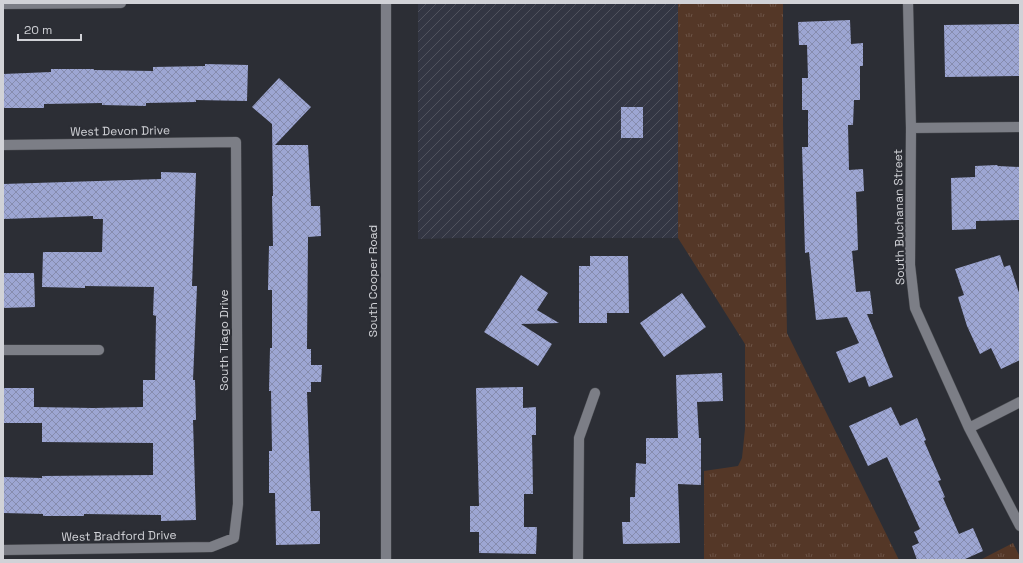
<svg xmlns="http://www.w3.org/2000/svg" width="1023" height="563" font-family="'Space Grotesk',sans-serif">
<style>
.industrial{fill:url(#industrial-furrows)}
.park{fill:url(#park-tufts)}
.building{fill:url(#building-cross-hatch)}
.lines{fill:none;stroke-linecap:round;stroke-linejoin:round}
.street-casing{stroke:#494b50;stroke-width:11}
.secondary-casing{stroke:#494b50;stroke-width:11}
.street{stroke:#7c7e86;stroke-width:10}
.secondary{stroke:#7c7e86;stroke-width:10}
.labels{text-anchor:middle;stroke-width:4;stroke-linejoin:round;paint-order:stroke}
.street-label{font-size:12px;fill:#d1d2d7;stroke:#2c2e35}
</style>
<defs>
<pattern id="industrial-furrows" width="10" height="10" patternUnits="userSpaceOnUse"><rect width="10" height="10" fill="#333643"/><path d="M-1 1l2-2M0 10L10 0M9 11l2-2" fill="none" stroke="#50525d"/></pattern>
<pattern id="park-tufts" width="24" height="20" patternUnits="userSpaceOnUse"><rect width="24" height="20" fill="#543727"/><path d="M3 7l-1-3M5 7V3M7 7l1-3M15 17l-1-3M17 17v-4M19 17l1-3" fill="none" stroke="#6c5346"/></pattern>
<pattern id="building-cross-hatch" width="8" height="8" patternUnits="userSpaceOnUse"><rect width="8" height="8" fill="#9da6d3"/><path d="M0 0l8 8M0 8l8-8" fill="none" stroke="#868cae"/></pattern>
</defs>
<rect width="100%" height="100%" fill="#2c2e35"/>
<path class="industrial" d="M 418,3 L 678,3 L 678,238 L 457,238 L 418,239 Z"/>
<path class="park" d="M 678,3 L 783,3 L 783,124 L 787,333 L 899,560 L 704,560 L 704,471 L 738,466 L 742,458 L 745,429 L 745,344 L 678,238 Z
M 1013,543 L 1020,557 L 1020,560 L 980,560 Z"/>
<path class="building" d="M 850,20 L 851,44 L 863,43 L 863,66 L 860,66 L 860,100 L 854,100 L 853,125 L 848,125 L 849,170 L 863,169 L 864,191 L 856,192 L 858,250 L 852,251 L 856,292 L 870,291 L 873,314 L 867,314 L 893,377 L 869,387 L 865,376 L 849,383 L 836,352 L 859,343 L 847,317 L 816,320 L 809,252 L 805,253 L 802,147 L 808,147 L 808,110 L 802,110 L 802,78 L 808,78 L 807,45 L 799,45 L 798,22 Z
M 1020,24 L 1020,76 L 945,77 L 944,25 Z
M 205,64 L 248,65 L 247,101 L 196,100 L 196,102 L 146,103 L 146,106 L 102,105 L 102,103 L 44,104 L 44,108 L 3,108 L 3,74 L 51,72 L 51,69 L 94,69 L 94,70 L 153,71 L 153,67 L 205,66 Z
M 279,78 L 311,107 L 275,145 L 308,145 L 311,206 L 320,206 L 321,236 L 308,237 L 307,349 L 311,349 L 311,365 L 322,365 L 321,382 L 311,382 L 311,392 L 307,392 L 311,511 L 320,511 L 320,544 L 276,545 L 275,493 L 269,493 L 269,451 L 272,451 L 271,391 L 269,391 L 270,348 L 272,348 L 272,290 L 268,290 L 269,246 L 273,246 L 272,196 L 273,196 L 272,124 L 252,107 Z
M 621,107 L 643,107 L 643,138 L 621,138 Z
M 997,165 L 998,166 L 1020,167 L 1020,220 L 976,221 L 976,229 L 952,230 L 951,178 L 975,177 L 975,166 Z
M 161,172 L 196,173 L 192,286 L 197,286 L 193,380 L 195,380 L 196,420 L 193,420 L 196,520 L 161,521 L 161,515 L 84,514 L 84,516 L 43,516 L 43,514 L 3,513 L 3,477 L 42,478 L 42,476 L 153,475 L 153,443 L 42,442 L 42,423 L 3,423 L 3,388 L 34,388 L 34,407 L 93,408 L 143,407 L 143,380 L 155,380 L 156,316 L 153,315 L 154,287 L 85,286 L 85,288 L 42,287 L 43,252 L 102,252 L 103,219 L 93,219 L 93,216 L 3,219 L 3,184 L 161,179 Z
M 1000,255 L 1004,267 L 1010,265 L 1020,296 L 1020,360 L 1001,369 L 991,348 L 980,354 L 967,326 L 958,297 L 964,295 L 955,269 Z
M 590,256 L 628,256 L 629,313 L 607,313 L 607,323 L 579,323 L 579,266 L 590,266 Z
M 3,273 L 34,273 L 35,307 L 3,308 Z
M 521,275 L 548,293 L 537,310 L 559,323 L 521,324 L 552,344 L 538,366 L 484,332 Z
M 682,293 L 706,327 L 664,357 L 640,323 Z
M 722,373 L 723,401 L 697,402 L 699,438 L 701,438 L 701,485 L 678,484 L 680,543 L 623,544 L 622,522 L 630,522 L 630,497 L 635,497 L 636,463 L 646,464 L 646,438 L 678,438 L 676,375 Z
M 523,387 L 523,408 L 536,407 L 536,435 L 532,435 L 533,494 L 524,494 L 524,527 L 537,527 L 536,554 L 479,553 L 479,532 L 470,532 L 470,506 L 479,506 L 476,388 Z
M 891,407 L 900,426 L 917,418 L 926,440 L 924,441 L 941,480 L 938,481 L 945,497 L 943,498 L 959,534 L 973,528 L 983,551 L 963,560 L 917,560 L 912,546 L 919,543 L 914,532 L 920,529 L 887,457 L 868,466 L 849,426 Z"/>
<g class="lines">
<g class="street-casing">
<path id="street" d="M 908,3 L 911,128 L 910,265 L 915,308 L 969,428 L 1020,526
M 911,128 L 1020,127
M 3,145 L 236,142 L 238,504 L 234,538 L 211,547 L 3,550
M 3,350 L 99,350
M 969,428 L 1020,402
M 578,560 L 579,438 L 595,393"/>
</g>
<g class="secondary-casing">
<path id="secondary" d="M 386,3 L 386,560
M 3,4 L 121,3"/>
</g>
<use href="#street" class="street"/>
<use href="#secondary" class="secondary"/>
</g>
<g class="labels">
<g class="street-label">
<text transform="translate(120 131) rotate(-1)" y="4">West Devon Drive</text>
<text transform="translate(899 217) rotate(-91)" y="4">South Buchanan Street</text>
<text transform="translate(373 281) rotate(-90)" y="4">South Cooper Road</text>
<text transform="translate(224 340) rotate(-90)" y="4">South Tiago Drive</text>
<text transform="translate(119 536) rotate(-1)" y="4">West Bradford Drive</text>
</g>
</g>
<rect width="1023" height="563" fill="none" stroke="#d1d2d7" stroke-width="8"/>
<path d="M18 34v6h63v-6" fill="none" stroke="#d1d2d7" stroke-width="2"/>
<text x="24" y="34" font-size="12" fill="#d1d2d7" stroke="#2c2e35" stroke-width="3" paint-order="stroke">20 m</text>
</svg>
